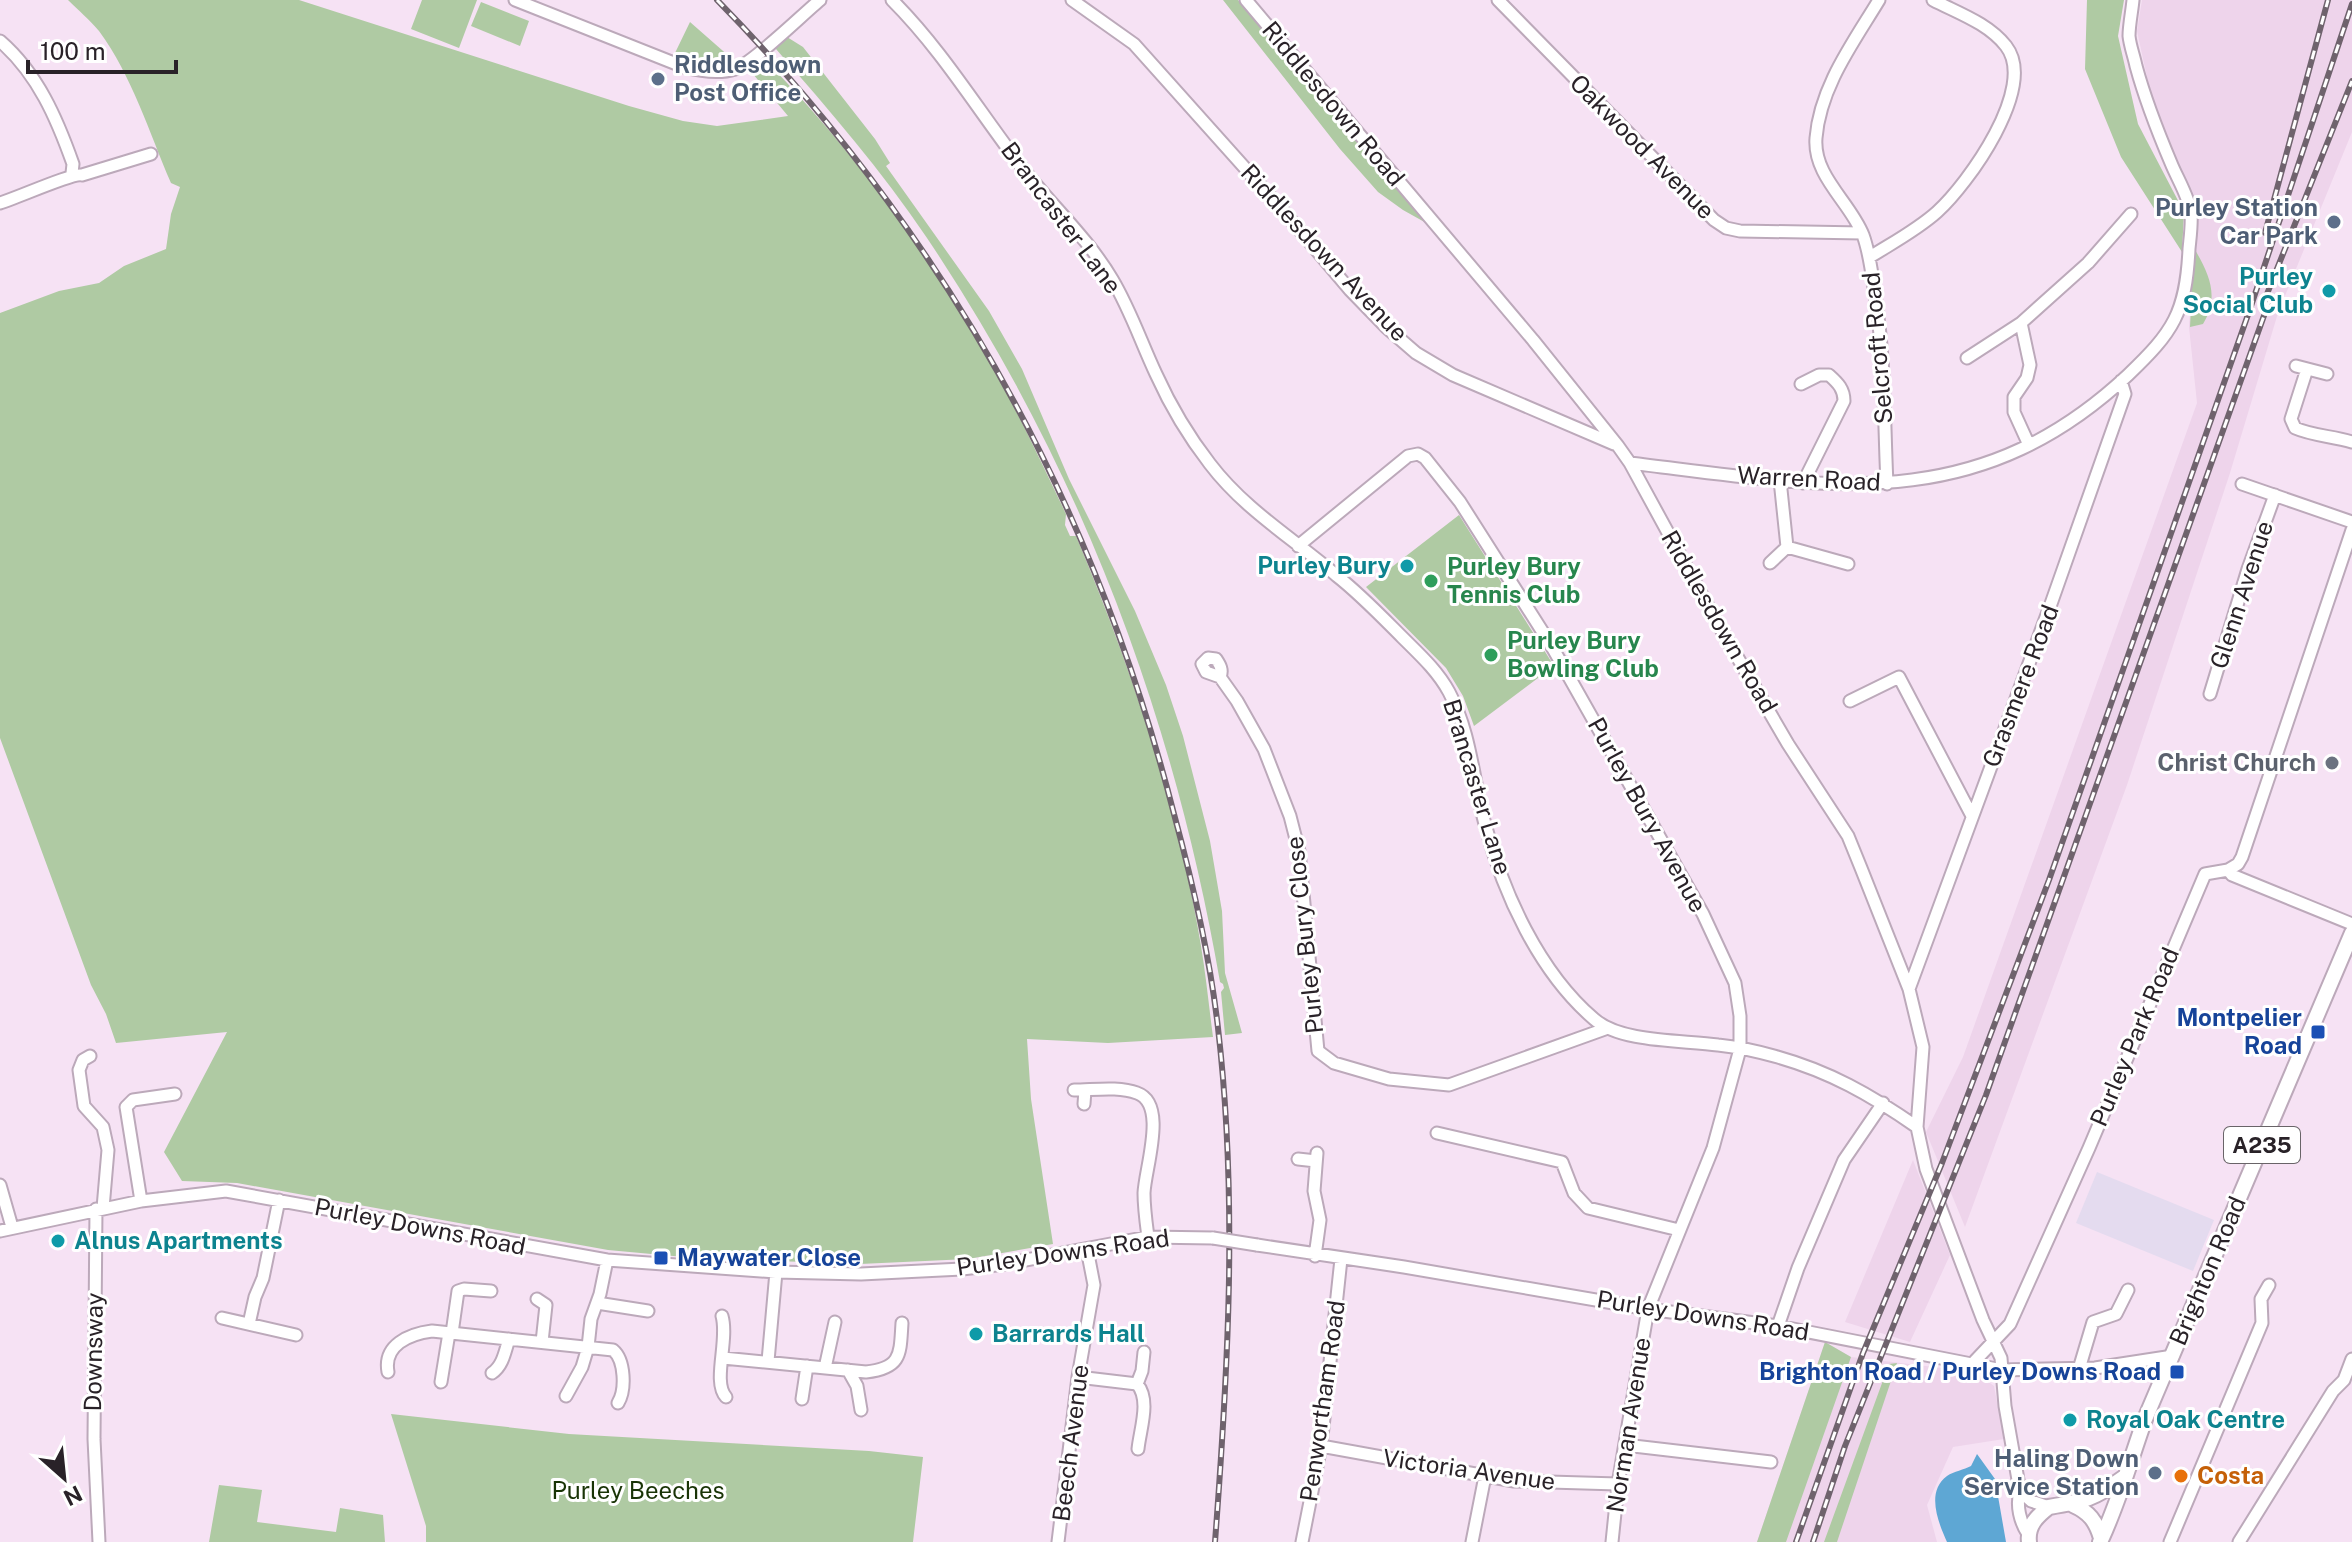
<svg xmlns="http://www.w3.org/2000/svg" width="2352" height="1542" font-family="'Public Sans',sans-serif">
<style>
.commercial{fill:#e4dbef}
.built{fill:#eed4eb}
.green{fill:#afcaa3}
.water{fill:#5ea7d4}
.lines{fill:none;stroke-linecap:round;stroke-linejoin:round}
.minor-casing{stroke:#bca9ba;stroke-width:15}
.major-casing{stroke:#bca9ba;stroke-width:18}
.minor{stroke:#fff;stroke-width:11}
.major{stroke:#fff;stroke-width:14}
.rail-casing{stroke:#6f636d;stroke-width:6}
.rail{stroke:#fff;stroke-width:3;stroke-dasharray:9;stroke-linecap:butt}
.minor-bridge-casing{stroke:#bca9ba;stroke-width:15;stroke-linecap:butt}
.minor-bridge{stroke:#fff;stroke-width:11}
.service-dot{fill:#5c6f8a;stroke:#fff;stroke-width:3}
.culture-dot{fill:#0f9aa8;stroke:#fff;stroke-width:3}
.leisure-dot{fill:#2e9e5b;stroke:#fff;stroke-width:3}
.worship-dot{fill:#6b7280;stroke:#fff;stroke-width:3}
.transit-dot{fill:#1a4fb4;stroke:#fff;stroke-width:3}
.food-dot{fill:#e8710a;stroke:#fff;stroke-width:3}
.labels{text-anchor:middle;stroke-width:6;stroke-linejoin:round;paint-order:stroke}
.shield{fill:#fff;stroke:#696468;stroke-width:2}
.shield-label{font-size:22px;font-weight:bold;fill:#292228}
.service-label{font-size:24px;font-weight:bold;fill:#4e5e75;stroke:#fff;text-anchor:end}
.street-label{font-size:24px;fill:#292228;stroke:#fff}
.culture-label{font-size:24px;font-weight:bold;fill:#0d838f;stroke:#fff;text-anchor:start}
.leisure-label{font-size:24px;font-weight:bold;fill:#27864d;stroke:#fff;text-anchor:start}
.worship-label{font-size:24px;font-weight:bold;fill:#5b616d;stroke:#fff;text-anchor:end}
.transit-label{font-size:24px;font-weight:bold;fill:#164399;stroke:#fff;text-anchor:end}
.food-label{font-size:24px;font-weight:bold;fill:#c56008;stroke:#fff;text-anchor:start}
.park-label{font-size:24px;fill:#193406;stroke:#fff}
</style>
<rect width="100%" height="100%" fill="#f6e2f4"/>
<path class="commercial" d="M 2097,1172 L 2214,1220 L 2193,1271 L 2076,1223 Z"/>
<path class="built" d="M 2142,0 L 2352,0 L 2352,132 L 2278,313 L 2230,473 L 2127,785 L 1965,1227 L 1926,1132 L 1963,1057 L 2197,403 L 2189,327 L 2196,213 L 2156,119 L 2137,31 Z
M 1913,1160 L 1950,1255 L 1910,1342 L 1845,1322 Z
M 1825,1342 L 1851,1357 L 1975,1372 L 1994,1386 L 2004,1439 L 1953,1447 L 1927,1505 L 1937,1542 L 1757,1542 Z"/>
<path class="green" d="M 68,0 L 299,0 L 629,106 L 683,121 L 717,126 L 788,116 L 753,74 L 760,68 L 755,62 L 763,58 C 854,150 932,259 995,372 C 1021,418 1043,466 1066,514 L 1065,525 L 1070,536 L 1076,536 C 1131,667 1178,806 1201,946 C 1206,976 1209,1007 1213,1037 L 1108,1043 L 1027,1039 L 1031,1099 L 1053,1244 L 968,1259 L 860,1264 L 695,1258 L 608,1250 L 237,1183 L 182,1181 L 164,1152 L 227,1032 L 116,1043 L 106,1014 L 91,985 L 0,738 L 0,313 L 59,291 L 99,283 L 124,266 L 166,249 L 171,214 L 180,187 L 171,183 C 149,132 132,76 99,31 C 90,20 78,10 68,0 Z
M 422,0 L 477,0 L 459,48 L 411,29 Z
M 1223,0 L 1238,0 L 1428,224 L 1403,210 L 1378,192 L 1340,149 Z
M 2087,0 L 2124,0 L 2118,36 L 2138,124 L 2184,212 L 2182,252 L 2121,157 L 2085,69 Z
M 481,2 L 529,21 L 520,46 L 471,26 Z
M 690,22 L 731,58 L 703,61 L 675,53 Z
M 787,31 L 787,37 L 803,47 L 875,139 L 890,163 L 886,166 L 989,311 L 1022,369 L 1069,479 L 1135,611 L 1166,685 L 1183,736 L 1210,841 L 1222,911 L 1225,973 L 1242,1033 L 1225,1035 L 1221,992 L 1224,988 L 1223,984 L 1220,982 C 1174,715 1079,464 927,238 C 882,171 829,110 776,49 L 775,44 Z
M 2194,248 C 2209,274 2220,296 2203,324 L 2190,327 Z
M 1459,515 L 1554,666 L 1474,726 L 1463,696 L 1446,668 L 1366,587 Z
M 1825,1342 L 1851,1357 L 1786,1542 L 1757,1542 Z
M 1897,1363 L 1837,1542 L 1824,1542 L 1889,1364 Z
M 391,1414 L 569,1434 L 869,1451 L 923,1457 L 913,1542 L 426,1542 L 426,1526 Z
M 219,1485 L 262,1490 L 257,1522 L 336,1532 L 340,1508 L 383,1515 L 385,1542 L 209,1542 Z"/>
<path class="water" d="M 1977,1454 L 1995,1479 L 2006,1542 L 1947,1542 C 1939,1524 1925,1492 1947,1476 C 1954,1471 1964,1470 1971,1466 Z"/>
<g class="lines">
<g class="minor-casing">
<path id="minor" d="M 515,0 L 684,67 C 700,71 719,74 735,69 C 751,65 803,14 820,0
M 892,0 C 942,50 978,110 1021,166 C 1050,204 1087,237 1112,279 C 1130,309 1141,342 1156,374 C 1170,405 1189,437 1210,464 C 1245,510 1294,539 1337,576 C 1360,594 1381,616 1402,637 C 1419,654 1437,670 1449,692 C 1471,733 1473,780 1485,824 C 1503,893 1539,972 1594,1019 C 1621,1043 1683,1040 1718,1045 C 1737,1047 1756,1051 1774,1056 C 1829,1071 1871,1095 1917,1127
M 1072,0 L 1134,44 L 1286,214 L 1350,290 L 1386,327 L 1416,353 L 1453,375 L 1614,444
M 1246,0 L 1533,340 L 1618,446 L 1630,463 L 1714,617 L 1788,744 L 1848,836 L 1861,868 L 1909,989 L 1923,1047 L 1917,1127 L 1926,1169 L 1983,1320 L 2001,1358 L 2005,1406 L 2020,1491 C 2016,1506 2020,1522 2028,1534
M 1498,0 L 1714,220 L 1726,228 L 1740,231 L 1862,233
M 1879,0 C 1853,43 1820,87 1816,138 C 1813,176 1850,202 1863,235 C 1870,254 1872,275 1875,295 C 1885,357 1884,421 1887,484
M 0,41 C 38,74 57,119 73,164 L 72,173
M 0,203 C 17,198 72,173 82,175 L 151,154
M 1870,257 C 1892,243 1917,230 1937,212 C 1968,184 2038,87 2006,46 C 1988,23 1958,13 1933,0
M 1967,358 L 2021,323
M 2296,366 L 2327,374
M 2307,369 L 2291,419 L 2295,428 C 2313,436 2333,436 2352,442
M 1801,384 L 1819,375 L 1829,375 C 1838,383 1844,389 1844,401 L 1803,483
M 2029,445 L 2014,412 L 2014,397 L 2027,378 L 2030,365 L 2021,323 L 2088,263 L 2131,214
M 1630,463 C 1821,486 1973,520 2128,375 C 2173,332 2186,313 2189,249 C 2190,238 2192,225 2191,213 C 2189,197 2177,178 2171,163 C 2157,130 2145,99 2136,66 C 2134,56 2130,46 2129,36 C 2129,25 2132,11 2133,0
M 2242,484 L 2352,522
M 1298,546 L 1408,456 L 1418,454 L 1425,458 L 1460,502 L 1551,645 L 1703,914 L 1735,983 L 1740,1016 L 1740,1049 L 1713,1148 L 1648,1309 L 1618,1484 L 1612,1542
M 1787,547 L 1848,564
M 1770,563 L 1787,547 L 1780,480
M 1220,677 C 1223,670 1220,665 1216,659 L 1208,658 L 1202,664 L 1206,672 L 1220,677 L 1237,701 L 1264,749 L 1290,816 L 1299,851 L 1318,1051 L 1334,1063 L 1389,1079 L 1449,1085 L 1605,1029
M 2210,694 L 2248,569 L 2275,495
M 1850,701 L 1899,677 L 1972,816
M 2228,870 L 2238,864 L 2242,857 L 2352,530
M 1909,989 L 2052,601 L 2125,394 L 2121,381
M 90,1056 L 83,1060 L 79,1070 L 84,1106 L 103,1127 L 108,1150 L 103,1208
M 1074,1090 C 1093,1090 1119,1086 1137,1093 C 1168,1104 1145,1168 1144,1193 C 1144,1208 1146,1222 1148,1237
M 1084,1104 L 1085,1090
M 1437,1133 L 1562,1162 L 1574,1193 L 1588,1208 L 1679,1230
M 1298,1159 L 1316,1161
M 0,1185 L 12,1227
M 141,1201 L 126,1107 L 133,1100 L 175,1094
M 96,1209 L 94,1439 L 99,1542
M 0,1231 L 141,1201 L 226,1191 L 607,1260 L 776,1272 L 861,1274 L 962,1269 L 1005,1264 L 1148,1237 L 1213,1238
M 1257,1245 L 1404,1267 L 1648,1309 L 1778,1326 L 2002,1370 L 2095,1368 L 2173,1356
M 1315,1256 L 1320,1220 L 1314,1191 L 1317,1153
M 537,1299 L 546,1305 L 542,1342
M 597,1303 L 648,1311
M 722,1316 C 729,1340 712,1382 726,1397
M 222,1318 L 296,1335
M 249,1324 L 255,1297 L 263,1278 L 279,1200
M 1778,1326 L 1798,1268 L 1844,1160 L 1883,1103
M 452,1333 L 458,1291 L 464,1289 L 491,1291
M 723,1358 L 866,1372 C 902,1368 900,1354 902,1323
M 768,1361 L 776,1272
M 1973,1363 L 2010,1324 L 2089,1148 L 2205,874 L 2228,870 L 2232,875 L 2352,924
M 825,1368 L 835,1322
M 2079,1369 L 2093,1322 L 2116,1314 L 2128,1290
M 848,1370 L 857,1386 L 861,1410
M 388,1372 C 383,1345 409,1334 432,1331 L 613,1350 C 625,1360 626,1390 618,1403
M 492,1373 C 503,1366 505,1351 509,1339
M 1078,1377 L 1137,1384 C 1151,1400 1140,1429 1138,1449
M 441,1382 L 449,1333
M 1137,1384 L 1142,1371 L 1144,1352
M 566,1396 L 582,1367 L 588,1347 L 591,1319 L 600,1294 L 607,1260
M 802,1399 L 807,1366
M 1625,1445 L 1771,1462
M 1321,1446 L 1514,1481 L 1618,1484
M 2020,1491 L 2031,1501 L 2049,1507
M 1058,1542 L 1078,1377 L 1094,1285 L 1087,1249
M 1302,1542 L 1321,1446 L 1341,1259
M 1472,1542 L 1485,1476
M 2170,1542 L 2262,1323 L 2261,1299 L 2269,1285
M 2239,1542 L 2333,1391 L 2344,1380 L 2352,1359"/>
</g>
<g class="major-casing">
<path id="major" d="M 2073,1505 C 2089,1512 2096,1521 2101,1538
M 2029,1542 C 2027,1526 2037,1516 2049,1507 C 2085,1501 2094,1499 2123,1478
M 2100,1542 C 2119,1502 2130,1461 2145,1419 L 2352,933"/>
</g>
<use href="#minor" class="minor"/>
<use href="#major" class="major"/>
<g class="rail-casing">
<path id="rail" d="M 717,0 C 943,231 1094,501 1174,814 C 1193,884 1210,956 1218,1028 C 1238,1200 1228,1371 1215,1542
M 2265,233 L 2328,0
M 2263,304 L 2352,81
M 1796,1542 L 1863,1353 L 1942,1163 L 2049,880 L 2250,309 L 2352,4
M 1813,1542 L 1845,1446 L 1986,1095 L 2271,296"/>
</g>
<use href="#rail" class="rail"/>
<g class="minor-bridge-casing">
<path id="minor-bridge" d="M 1213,1238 L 1257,1245"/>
</g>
<use href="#minor-bridge" class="minor-bridge"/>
</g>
<g class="service-dot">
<circle cx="658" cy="79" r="8"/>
<circle cx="2334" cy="222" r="8"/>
<circle cx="2155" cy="1473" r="8"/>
</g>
<g class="culture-dot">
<circle cx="2329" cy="291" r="8"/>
<circle cx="1407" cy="566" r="8"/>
<circle cx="58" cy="1241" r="8"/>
<circle cx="976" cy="1334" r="8"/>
<circle cx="2070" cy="1420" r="8"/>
</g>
<g class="leisure-dot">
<circle cx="1431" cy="581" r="8"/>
<circle cx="1491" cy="655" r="8"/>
</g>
<circle class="worship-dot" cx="2332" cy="763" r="8"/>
<g class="transit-dot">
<rect x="2310" y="1024" width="16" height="16" rx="4"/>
<rect x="653" y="1250" width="16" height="16" rx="4"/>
<rect x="2169" y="1364" width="16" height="16" rx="4"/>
</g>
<circle class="food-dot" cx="2181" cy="1476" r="8"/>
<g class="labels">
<rect class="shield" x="2224" y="1127" width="76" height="36" rx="6"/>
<g class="shield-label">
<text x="2262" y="1153">A235</text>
</g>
<g class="service-label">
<text x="674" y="73" text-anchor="start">Riddlesdown<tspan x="674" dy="28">Post Office</tspan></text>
<text x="2318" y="216">Purley Station<tspan x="2318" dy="28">Car Park</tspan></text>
<text x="2139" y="1467">Haling Down<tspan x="2139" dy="28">Service Station</tspan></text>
</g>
<g class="street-label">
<text transform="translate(1333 104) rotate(50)" y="8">Riddlesdown Road</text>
<text transform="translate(1642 147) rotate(45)" y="8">Oakwood Avenue</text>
<text transform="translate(1061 218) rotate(53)" y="8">Brancaster Lane</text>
<text transform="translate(1324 253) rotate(47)" y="8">Riddlesdown Avenue</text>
<text transform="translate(1878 348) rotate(-95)" y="8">Selcroft Road</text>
<text transform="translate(1809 479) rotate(3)" y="8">Warren Road</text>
<text transform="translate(2242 595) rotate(-72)" y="8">Glenn Avenue</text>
<text transform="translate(1719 622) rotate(60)" y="8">Riddlesdown Road</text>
<text transform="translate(2021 686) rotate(-69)" y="8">Grasmere Road</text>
<text transform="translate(1477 787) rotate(73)" y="8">Brancaster Lane</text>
<text transform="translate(1647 815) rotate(61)" y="8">Purley Bury Avenue</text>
<text transform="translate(1305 935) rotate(-96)" y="8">Purley Bury Close</text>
<text transform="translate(2135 1037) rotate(-67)" y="8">Purley Park Road</text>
<text transform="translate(420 1227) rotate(11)" y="8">Purley Downs Road</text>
<text transform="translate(1063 1253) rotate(-8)" y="8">Purley Downs Road</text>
<text transform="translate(2208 1271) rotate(-67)" y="8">Brighton Road</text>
<text transform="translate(1703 1316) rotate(9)" y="8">Purley Downs Road</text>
<text transform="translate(94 1352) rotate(-89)" y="8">Downsway</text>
<text transform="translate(1323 1401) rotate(-82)" y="8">Penwortham Road</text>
<text transform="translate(1629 1425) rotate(-81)" y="8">Norman Avenue</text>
<text transform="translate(1071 1443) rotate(-83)" y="8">Beech Avenue</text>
<text transform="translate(1469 1470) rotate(8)" y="8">Victoria Avenue</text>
</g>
<g class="culture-label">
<text x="2313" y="285" text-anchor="end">Purley<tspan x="2313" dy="28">Social Club</tspan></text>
<text x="1391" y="574" text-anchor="end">Purley Bury</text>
<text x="74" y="1249">Alnus Apartments</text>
<text x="992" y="1342">Barrards Hall</text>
<text x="2086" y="1428">Royal Oak Centre</text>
</g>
<g class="leisure-label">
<text x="1447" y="575">Purley Bury<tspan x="1447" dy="28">Tennis Club</tspan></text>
<text x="1507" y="649">Purley Bury<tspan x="1507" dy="28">Bowling Club</tspan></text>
</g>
<g class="worship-label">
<text x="2316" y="771">Christ Church</text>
</g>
<g class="transit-label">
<text x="2302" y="1026">Montpelier<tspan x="2302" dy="28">Road</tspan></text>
<text x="677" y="1266" text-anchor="start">Maywater Close</text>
<text x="2161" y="1380">Brighton Road / Purley Downs Road</text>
</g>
<g class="food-label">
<text x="2197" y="1484">Costa</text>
</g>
<g class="park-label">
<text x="638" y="1499">Purley Beeches</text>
</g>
</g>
<g transform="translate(64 1478) rotate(153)" stroke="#ffffff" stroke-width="6" paint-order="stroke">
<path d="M0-6L14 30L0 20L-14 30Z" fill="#292228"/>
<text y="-12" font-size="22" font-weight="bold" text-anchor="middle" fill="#292228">N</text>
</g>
<path d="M28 60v12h148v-12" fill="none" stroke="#292228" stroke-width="4"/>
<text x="40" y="60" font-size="24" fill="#292228" stroke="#ffffff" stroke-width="6" paint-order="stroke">100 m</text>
</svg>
